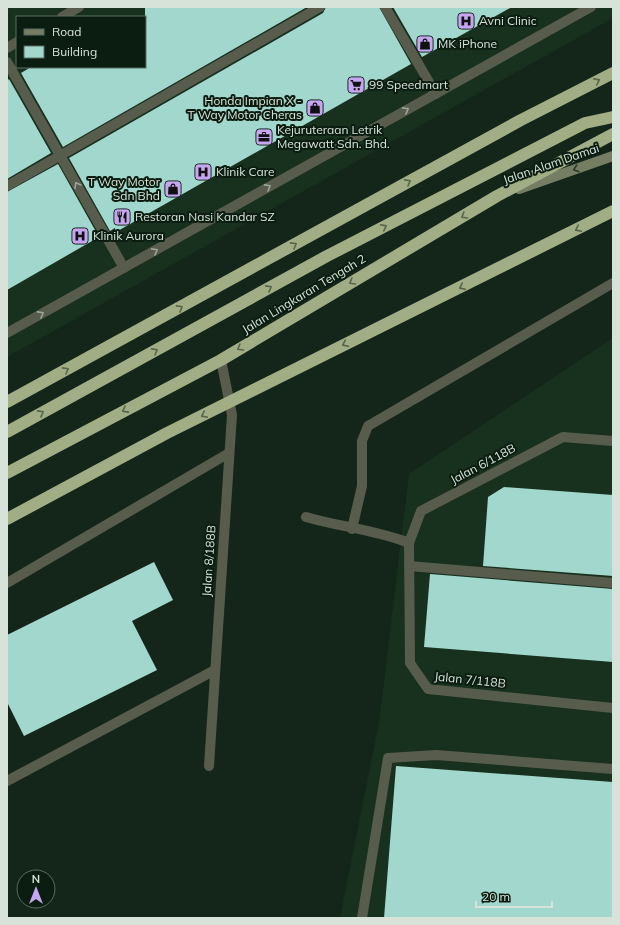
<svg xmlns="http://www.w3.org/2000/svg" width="620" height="925" font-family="Mulish,sans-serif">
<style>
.built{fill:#18301e;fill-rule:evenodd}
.building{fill:#a2d7cd}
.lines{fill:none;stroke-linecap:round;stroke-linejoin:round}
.lane{stroke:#575c4c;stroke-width:10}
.street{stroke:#575c4c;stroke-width:10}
.secondary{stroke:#757d63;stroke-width:10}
.highway{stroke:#a1ad85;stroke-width:12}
.highway-bridge{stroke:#a1ad85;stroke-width:12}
.oneway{stroke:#56654a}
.oneway2{stroke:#9da69a}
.oneway3{stroke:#2b3a29}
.labels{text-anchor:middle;stroke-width:4;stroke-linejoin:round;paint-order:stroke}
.poi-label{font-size:12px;fill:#d7e2d9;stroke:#0b1d10;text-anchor:start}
.street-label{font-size:12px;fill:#d7e2d9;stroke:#0b1d10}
</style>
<rect width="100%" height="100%" fill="#142619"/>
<path class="built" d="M 7,7 L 613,7 L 613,18 L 7,357 ZM 17,17 L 145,17 L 145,67 L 17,67 Z
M 613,338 L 613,918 L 340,918 L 379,723 L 409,474 Z"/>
<path class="building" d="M 145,7 L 307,7 L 63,147 L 21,73 L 31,67 L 145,67 Z
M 326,7 L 379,7 L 411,64 L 116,232 L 115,228 L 110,231 L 69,158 L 323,13 Z
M 393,7 L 512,7 L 422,57 Z
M 9,79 L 51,153 L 7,179 L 7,81 Z
M 58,164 L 99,237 L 7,290 L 7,192 Z
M 504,487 L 613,495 L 613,576 L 483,566 L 488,497 Z
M 154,562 L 173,600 L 132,621 L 157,670 L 24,736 L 7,702 L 7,635 Z
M 430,574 L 613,589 L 613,662 L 424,647 Z
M 396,766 L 613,782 L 613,918 L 384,918 Z"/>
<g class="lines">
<path class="lane" d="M 385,7 L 436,94
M 7,62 L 124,268
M 7,186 L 320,7
M 306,517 C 340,527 376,530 409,543
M 352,529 L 362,486 L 362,441 L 368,426 L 613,283
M 409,566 L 613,583
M 7,583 L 229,453
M 7,781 L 215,670
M 362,918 L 388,758 L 436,755 L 613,769"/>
<path class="street" d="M 62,17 L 79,7
M 7,48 L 17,42
M 7,333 L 591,7
M 613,441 L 563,437 L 421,511 L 409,543 L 410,663 L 428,689 L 613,708
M 209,766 L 232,415 L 221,360"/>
<path class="secondary" d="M 519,189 L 613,156"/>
<path class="highway" d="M 7,402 L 521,120 L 613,73
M 7,432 L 327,256 L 585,123 L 613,117
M 7,473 L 221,360 L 497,196 L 613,134"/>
<path class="highway-bridge" d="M 7,519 L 167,433 L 613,211"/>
</g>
<defs><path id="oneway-chevron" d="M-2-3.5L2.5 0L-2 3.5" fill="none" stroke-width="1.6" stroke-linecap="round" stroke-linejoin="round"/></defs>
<g class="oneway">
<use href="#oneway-chevron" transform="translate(597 81) rotate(-26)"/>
<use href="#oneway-chevron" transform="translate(408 182) rotate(-29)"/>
<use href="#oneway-chevron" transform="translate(464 216) rotate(149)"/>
<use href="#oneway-chevron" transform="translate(384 227) rotate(-27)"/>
<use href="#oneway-chevron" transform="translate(578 229) rotate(154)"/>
<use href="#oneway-chevron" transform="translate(294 245) rotate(-29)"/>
<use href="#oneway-chevron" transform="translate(352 282) rotate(149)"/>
<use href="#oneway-chevron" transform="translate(462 287) rotate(154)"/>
<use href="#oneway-chevron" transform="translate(269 288) rotate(-29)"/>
<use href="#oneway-chevron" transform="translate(180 308) rotate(-29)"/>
<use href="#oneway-chevron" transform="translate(345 344) rotate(154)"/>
<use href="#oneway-chevron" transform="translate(240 348) rotate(149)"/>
<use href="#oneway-chevron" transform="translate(155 351) rotate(-29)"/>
<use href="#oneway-chevron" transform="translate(66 370) rotate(-29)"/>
<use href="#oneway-chevron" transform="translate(125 410) rotate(152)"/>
<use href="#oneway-chevron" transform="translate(41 413) rotate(-29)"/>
<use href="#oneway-chevron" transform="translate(204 415) rotate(154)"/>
</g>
<g class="oneway2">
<use href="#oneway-chevron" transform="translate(406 110) rotate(-29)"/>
<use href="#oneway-chevron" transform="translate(77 185) rotate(-120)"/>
<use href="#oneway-chevron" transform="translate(268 187) rotate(-29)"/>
<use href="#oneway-chevron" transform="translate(155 251) rotate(-29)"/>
<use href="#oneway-chevron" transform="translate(41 314) rotate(-29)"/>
</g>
<use class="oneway3" href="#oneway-chevron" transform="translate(576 169) rotate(161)"/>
<defs>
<g id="hospital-square" transform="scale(0.9)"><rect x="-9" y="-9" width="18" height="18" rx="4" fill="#c6a6f0" stroke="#0b1d10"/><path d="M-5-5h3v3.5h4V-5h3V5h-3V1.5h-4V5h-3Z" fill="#111"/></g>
<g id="shop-square" transform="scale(0.9)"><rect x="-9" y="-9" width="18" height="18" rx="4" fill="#c6a6f0" stroke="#0b1d10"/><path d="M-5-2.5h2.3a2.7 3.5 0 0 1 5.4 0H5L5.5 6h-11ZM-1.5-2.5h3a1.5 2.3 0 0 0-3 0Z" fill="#111"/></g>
<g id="supermarket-square" transform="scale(0.9)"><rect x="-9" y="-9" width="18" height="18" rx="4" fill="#c6a6f0" stroke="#0b1d10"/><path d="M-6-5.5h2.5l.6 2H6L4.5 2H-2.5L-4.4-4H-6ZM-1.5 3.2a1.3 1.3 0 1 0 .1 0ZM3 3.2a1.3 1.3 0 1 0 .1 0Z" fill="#111"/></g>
<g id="office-square" transform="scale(0.9)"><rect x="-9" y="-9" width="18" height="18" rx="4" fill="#c6a6f0" stroke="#0b1d10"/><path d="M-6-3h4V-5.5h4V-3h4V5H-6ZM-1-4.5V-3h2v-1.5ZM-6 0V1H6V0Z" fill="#111"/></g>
<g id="restaurant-square" transform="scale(0.9)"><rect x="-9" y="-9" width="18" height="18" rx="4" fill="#c6a6f0" stroke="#0b1d10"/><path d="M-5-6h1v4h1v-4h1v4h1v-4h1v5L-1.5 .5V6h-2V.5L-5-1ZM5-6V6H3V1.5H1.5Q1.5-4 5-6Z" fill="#111"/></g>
</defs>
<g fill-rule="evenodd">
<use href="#hospital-square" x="466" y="21"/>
<use href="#shop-square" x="425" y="44"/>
<use href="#supermarket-square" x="356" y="85"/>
<use href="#shop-square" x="315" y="108"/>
<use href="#office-square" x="264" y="137"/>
<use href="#hospital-square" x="203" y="172"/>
<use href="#shop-square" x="173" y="189"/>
<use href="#restaurant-square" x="122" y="217"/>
<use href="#hospital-square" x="80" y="236"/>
</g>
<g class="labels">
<g class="poi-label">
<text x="479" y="25">Avni Clinic</text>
<text x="438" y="48">MK iPhone</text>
<text x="369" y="89">99 Speedmart</text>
<text x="302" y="105" text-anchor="end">Honda Impian X -<tspan x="302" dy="14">T Way Motor Cheras</tspan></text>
<text x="277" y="134">Kejuruteraan Letrik<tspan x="277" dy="14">Megawatt Sdn. Bhd.</tspan></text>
<text x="216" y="176">Klinik Care</text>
<text x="160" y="186" text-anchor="end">T Way Motor<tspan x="160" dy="14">Sdn Bhd</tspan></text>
<text x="135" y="221">Restoran Nasi Kandar SZ</text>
<text x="93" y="240">Klinik Aurora</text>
</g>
<g class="street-label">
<text transform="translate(551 164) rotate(-19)" y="4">Jalan Alam Damai</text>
<text transform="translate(304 294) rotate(-31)" y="4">Jalan Lingkaran Tengah 2</text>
<text transform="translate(483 464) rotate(-28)" y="4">Jalan 6/118B</text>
<text transform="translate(209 561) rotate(-86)" y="4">Jalan 8/188B</text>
<text transform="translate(470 680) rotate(6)" y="4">Jalan 7/118B</text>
</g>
</g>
<rect width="620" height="925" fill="none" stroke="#d7e2d9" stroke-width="16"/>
<rect x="16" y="16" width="130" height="52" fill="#0b1d10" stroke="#5d6c60"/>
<rect x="24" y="29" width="20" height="6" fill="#757d63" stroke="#5d6c60"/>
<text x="52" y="36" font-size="12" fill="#d7e2d9">Road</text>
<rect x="24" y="46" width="20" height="12" fill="#a2d7cd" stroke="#5d6c60"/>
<text x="52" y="56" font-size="12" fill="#d7e2d9">Building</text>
<g transform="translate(36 889)"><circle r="19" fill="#0b1d10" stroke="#5d6c60"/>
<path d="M0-3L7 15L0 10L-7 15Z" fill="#c6a6f0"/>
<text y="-6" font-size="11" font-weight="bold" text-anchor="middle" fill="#d7e2d9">N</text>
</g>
<path d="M476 901v6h76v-6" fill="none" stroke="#d7e2d9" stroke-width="2"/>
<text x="482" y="901" font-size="12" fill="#d7e2d9" stroke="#0b1d10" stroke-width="3" paint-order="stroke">20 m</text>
</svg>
